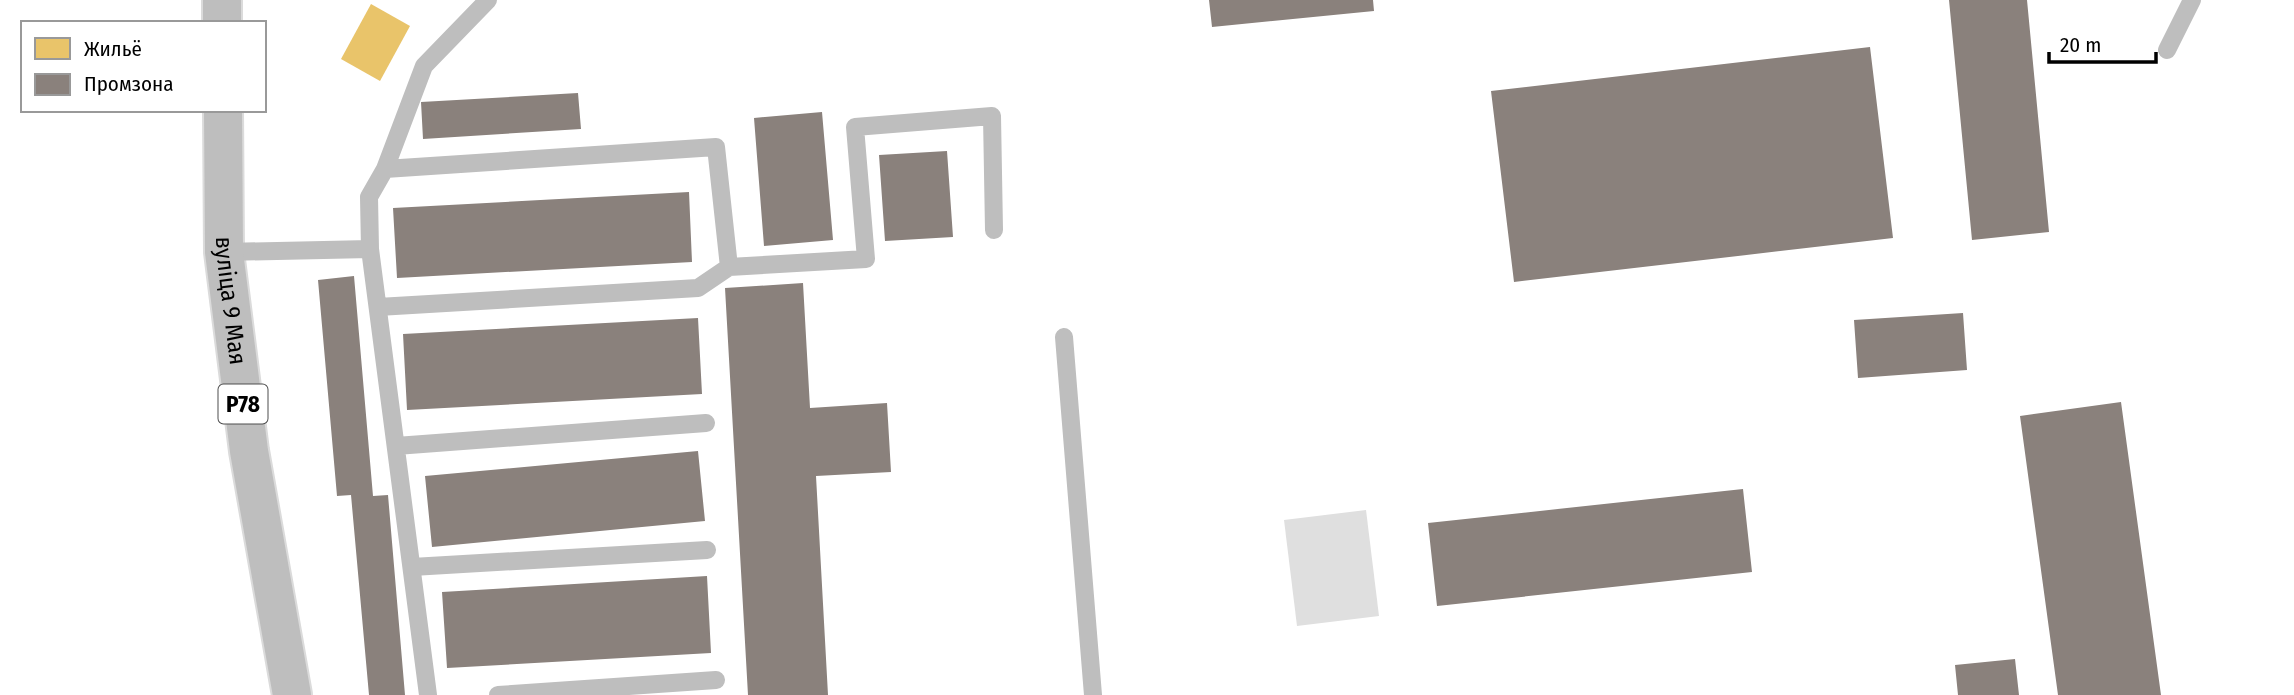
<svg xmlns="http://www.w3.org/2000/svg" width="2294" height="695" font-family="'Fira Sans Condensed',sans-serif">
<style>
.homes{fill:#e9c46a}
.industry{fill:#8a817c}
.building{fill:#dfdfdf}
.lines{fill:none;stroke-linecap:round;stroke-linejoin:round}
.primary-casing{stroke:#dbdbdb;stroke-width:42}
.service{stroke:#bebebe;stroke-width:18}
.primary{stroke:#bebebe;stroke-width:38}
.labels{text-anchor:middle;stroke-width:7;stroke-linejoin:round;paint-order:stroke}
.shield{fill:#fff;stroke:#4c4c4c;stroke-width:2}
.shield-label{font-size:23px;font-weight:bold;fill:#000}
.street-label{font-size:24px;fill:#000;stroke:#fff}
</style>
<rect width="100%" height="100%" fill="#fff"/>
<path class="homes" d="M 371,4 L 410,26 L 380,81 L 341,59 Z"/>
<path class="industry" d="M 1209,0 L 1373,0 L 1374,11 L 1212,27 Z
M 1949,0 L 2027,0 L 2049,232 L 1972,240 Z
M 1870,47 L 1893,238 L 1514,282 L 1491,91 Z
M 578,93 L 581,129 L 423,139 L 421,102 Z
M 822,112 L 833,240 L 764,246 L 754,118 Z
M 947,151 L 953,237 L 885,241 L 879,155 Z
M 689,192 L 692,262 L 397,278 L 393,208 Z
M 354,276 L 373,496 L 388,495 L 405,695 L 369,695 L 351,495 L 337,496 L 318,280 Z
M 803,283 L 810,408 L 887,403 L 891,472 L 816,476 L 828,695 L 748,695 L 725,288 Z
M 1963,313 L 1967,370 L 1858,378 L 1854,320 Z
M 698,318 L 702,394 L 407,410 L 403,334 Z
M 2121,402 L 2161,695 L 2058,695 L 2020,416 Z
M 698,451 L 705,521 L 432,547 L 425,476 Z
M 1743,489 L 1752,572 L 1437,606 L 1428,523 Z
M 707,576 L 711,653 L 447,668 L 442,592 Z
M 2015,659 L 2019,695 L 1958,695 L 1955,665 Z"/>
<path class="building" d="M 1366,510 L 1379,616 L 1297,626 L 1284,520 Z"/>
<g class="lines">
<g class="primary-casing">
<g id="primary">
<path d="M 222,0 L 222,23"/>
<path id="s1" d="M 223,110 L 224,252 L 249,451 L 292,695"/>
</g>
</g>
<path class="service" d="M 2167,50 L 2192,0
M 385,169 L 424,66 L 488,0
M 370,249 L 369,197 L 385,169 L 716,147 L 729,267 L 866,259 L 855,127 L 992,116 L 994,230
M 224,252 L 370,249 L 428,695
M 378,307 L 698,288 L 729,267
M 1064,337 L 1093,695
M 396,446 L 706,423
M 412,567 L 707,550
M 498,695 L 716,680"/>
<use href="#primary" class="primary"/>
</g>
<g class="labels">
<rect class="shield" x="218.5" y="384.5" width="49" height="39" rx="5"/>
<g class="shield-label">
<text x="243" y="412">Р78</text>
</g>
<g class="street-label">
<text dy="8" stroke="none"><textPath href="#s1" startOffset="191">вуліца 9 Мая</textPath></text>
</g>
</g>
<rect x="21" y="21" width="245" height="91" fill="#ffffff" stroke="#999999" stroke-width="2"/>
<rect x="35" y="38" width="35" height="21" fill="#e9c46a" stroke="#999999" stroke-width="2"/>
<text x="84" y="56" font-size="21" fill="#000000">Жильё</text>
<rect x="35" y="74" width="35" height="21" fill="#8a817c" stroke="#999999" stroke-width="2"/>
<text x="84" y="91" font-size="21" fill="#000000">Промзона</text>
<path d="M2049 52v10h107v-10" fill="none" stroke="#000000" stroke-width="3.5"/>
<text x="2060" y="52" font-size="21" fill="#000000" stroke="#ffffff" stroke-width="5" paint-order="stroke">20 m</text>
</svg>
